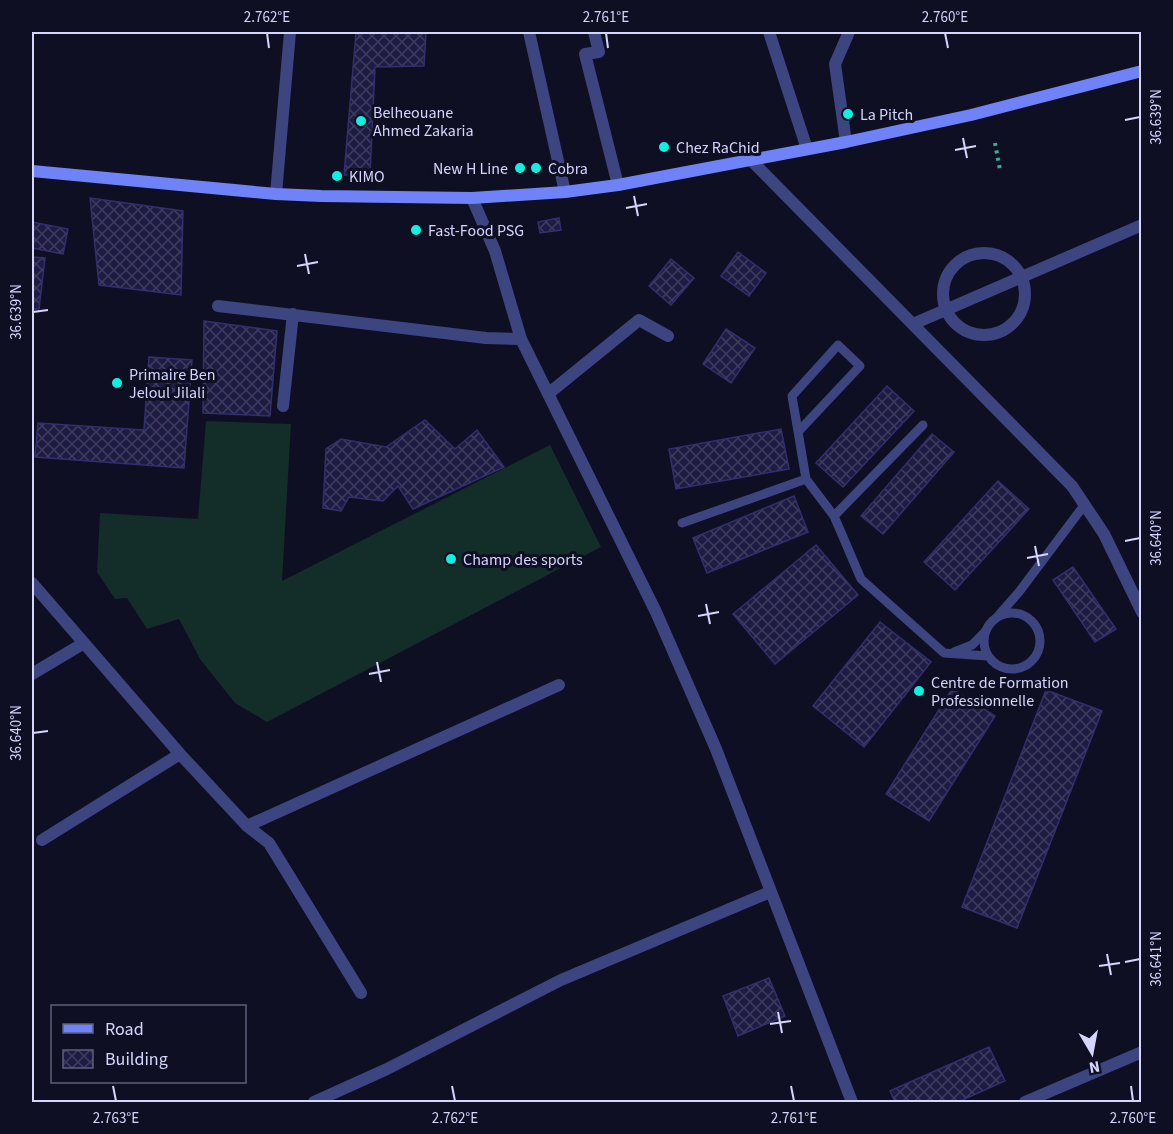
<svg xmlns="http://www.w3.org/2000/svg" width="1173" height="1134" font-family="'Source Sans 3',sans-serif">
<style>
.pitch{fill:#132d28}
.building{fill:url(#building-cross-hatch);stroke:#312f6e;stroke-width:1.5}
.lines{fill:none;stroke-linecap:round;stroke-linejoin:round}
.path{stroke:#34b094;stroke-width:4;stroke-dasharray:3 4.5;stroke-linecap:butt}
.lane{stroke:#3c4580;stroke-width:9}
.street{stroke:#3c4580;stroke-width:12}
.secondary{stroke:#6f82f8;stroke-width:12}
.ticks{fill:none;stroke:#d4d6fd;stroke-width:2}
.poi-dot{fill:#0bf2e3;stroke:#0f0f23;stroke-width:2}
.labels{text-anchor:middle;stroke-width:6;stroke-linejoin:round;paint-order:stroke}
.poi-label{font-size:16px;fill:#d4d6fd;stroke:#0f0f23;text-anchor:start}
.neatline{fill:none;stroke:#d4d6fd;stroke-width:2}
.ticks-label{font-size:15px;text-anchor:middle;fill:#d4d6fd}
</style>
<defs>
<pattern id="building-cross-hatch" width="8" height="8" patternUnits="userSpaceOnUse" patternTransform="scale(1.5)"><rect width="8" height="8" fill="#1e1c43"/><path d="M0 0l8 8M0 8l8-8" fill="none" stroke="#3e3c5f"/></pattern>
</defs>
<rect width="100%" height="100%" fill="#0f0f23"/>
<path class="pitch" d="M 206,421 L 291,424 L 282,581 L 550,445 L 601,547 L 267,722 L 235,703 L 200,659 L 179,619 L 147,629 L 127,598 L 115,599 L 97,572 L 100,513 L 198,519 Z"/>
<path class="building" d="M 356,32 L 426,32 L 424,66 L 375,67 L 370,175 L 344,175 Z
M 90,198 L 183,211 L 181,295 L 99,285 Z
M 559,218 L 561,230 L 540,233 L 538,222 Z
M 32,222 L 68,229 L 63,254 L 32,248 Z
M 738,252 L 766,273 L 749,296 L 721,276 Z
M 32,257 L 45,258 L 39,309 L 32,309 Z
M 671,259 L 694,278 L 671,305 L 649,286 Z
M 204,321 L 277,331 L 270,416 L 203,413 Z
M 726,329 L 755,348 L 731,383 L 703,364 Z
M 149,357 L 192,360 L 184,468 L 35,457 L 38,423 L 144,430 Z
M 887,386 L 914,411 L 843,487 L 816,463 Z
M 425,420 L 455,449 L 477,430 L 504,467 L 413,509 L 398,486 L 383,501 L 349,497 L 341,511 L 323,508 L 326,449 L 341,439 L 386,447 Z
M 781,429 L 789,469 L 676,489 L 669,449 Z
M 932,434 L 954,452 L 883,534 L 861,516 Z
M 998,481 L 1029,509 L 955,590 L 924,562 Z
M 794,496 L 808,532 L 707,573 L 693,538 Z
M 816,545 L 858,595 L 775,664 L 733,614 Z
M 1073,567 L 1116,629 L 1095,642 L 1053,580 Z
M 880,622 L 931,662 L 864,747 L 813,706 Z
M 952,689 L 995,716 L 929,821 L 886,794 Z
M 1046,690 L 1102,711 L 1017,928 L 962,907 Z
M 769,978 L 785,1016 L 738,1036 L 723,996 Z
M 989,1047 L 1005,1081 L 958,1102 L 895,1102 L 890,1091 Z"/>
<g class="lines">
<path class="path" d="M 995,143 L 1000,170"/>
<path class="lane" d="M 798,432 L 860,366 L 838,345 L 792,396 L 806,479 L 834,516 L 861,579 L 944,653 L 988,656
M 834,516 L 923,425
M 682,523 L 806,479
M984 641a28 28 0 1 1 56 0a28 28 0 1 1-56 0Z
M 998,616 L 1019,592 L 1085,504
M 954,652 L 972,645 L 985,632"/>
<path class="street" d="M 529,32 L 565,192
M 594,32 L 599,52 L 585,54 L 618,185
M 769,32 L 807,149
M 846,142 L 835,64 L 849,32
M 750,159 L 1072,486 L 1104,534 L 1142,612
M 276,194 L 290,32
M 472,198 L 495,251 L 521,339 L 656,612 L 716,749 L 852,1102
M943 294a41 41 0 1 1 82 0a41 41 0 1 1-82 0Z
M 218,306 L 486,338 L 521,339
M 913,324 L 1142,225
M 548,394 L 639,320 L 668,336
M 283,406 L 293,314
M 32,583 L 180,754 L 247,826 L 269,843 L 361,993
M 32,674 L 84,643
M 247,826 L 559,685
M 42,840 L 180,754
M 314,1102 L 387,1069 L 561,980 L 770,892
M 1025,1102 L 1142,1052"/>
<path class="secondary" d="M 32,171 L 276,194 L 321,196 L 472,198 L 565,192 L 618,185 L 846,142 L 971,115 L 1142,71"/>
</g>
<path class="ticks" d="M 267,33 L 269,48M 606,33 L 608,48M 945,33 L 948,48M 1125,120 L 1140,117M 963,138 L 967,158M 955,150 L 976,146M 634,196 L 638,216M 626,208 L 647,204M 305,254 L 309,274M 297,266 L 318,262M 33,312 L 48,310M 1125,541 L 1140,538M 1035,546 L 1039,566M 1027,558 L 1048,554M 706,604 L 710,624M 698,616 L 719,612M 377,662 L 381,682M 369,674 L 390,670M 33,733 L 48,731M 1107,954 L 1111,975M 1125,962 L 1140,959M 1099,966 L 1120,963M 778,1012 L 782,1033M 770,1024 L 791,1021M 113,1086 L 116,1101M 452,1086 L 455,1101M 791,1086 L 794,1101M 1131,1086 L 1133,1101"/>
<g class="poi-dot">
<circle cx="848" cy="114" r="6"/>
<circle cx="361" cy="121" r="6"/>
<circle cx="664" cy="147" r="6"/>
<circle cx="520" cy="168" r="6"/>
<circle cx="536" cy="168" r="6"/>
<circle cx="337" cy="176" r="6"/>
<circle cx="416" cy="230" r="6"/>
<circle cx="117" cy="383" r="6"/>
<circle cx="451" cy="559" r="6"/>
<circle cx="919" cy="691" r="6"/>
</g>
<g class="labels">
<g class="poi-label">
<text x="373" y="118">Belheouane<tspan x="373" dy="18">Ahmed Zakaria</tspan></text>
<text x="860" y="120">La Pitch</text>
<text x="676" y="153">Chez RaChid</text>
<text x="508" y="174" text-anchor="end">New H Line</text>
<text x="548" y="174">Cobra</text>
<text x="349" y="182">KIMO</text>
<text x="428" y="236">Fast-Food PSG</text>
<text x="129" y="380">Primaire Ben<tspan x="129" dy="18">Jeloul Jilali</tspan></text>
<text x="463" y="565">Champ des sports</text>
<text x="931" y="688">Centre de Formation<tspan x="931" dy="18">Professionnelle</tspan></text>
</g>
</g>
<rect width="1173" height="1134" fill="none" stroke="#0f0f23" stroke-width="66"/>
<rect x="51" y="1005" width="195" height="78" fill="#0f0f23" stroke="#5e5f7a" stroke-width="1.5"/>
<rect x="63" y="1024" width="30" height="9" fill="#6f82f8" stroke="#5e5f7a" stroke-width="1.5"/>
<text x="105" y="1035" font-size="18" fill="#d4d6fd">Road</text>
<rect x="63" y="1050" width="30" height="18" fill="url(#building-cross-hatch)" stroke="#5e5f7a" stroke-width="1.5"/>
<text x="105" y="1065" font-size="18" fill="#d4d6fd">Building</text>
<g transform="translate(1092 1053) rotate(170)" stroke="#0f0f23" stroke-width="4.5" paint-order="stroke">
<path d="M0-4.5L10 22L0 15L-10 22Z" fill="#d4d6fd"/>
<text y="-9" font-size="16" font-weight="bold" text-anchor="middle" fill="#d4d6fd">N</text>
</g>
<rect x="33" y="33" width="1107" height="1068" class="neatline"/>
<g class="ticks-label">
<text x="267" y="22">2.762°E</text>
<text x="606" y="22">2.761°E</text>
<text x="945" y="22">2.760°E</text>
<text transform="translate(1156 117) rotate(-90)" y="5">36.639°N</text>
<text transform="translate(16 312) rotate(-90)" y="5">36.639°N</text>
<text transform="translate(1156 538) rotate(-90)" y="5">36.640°N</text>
<text transform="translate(16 733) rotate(-90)" y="5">36.640°N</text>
<text transform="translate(1156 959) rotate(-90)" y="5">36.641°N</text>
<text x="116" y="1123">2.763°E</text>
<text x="455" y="1123">2.762°E</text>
<text x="794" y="1123">2.761°E</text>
<text x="1133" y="1123">2.760°E</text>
</g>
</svg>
